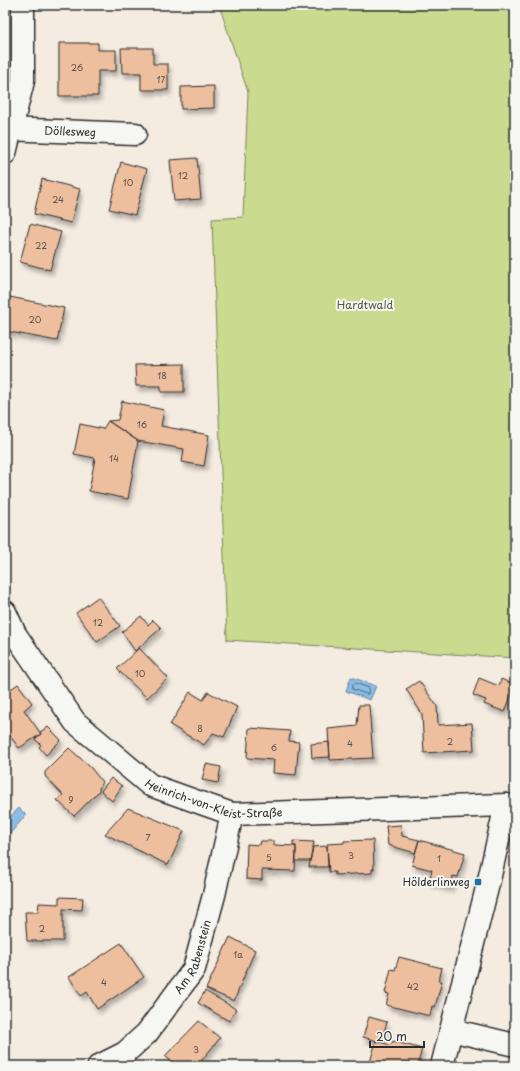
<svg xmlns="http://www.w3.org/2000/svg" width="520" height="1071" font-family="'Playpen Sans',sans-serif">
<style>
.green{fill:#cadb90;stroke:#7a835e}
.water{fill:#8abee7;stroke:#64839c}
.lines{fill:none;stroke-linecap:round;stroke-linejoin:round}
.shore{stroke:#516676;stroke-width:1}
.building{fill:#eebf9e;stroke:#2b2b2b;filter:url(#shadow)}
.minor-casing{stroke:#2b2b2b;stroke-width:25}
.minor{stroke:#f6f6f2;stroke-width:22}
.poi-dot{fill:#1f6fb2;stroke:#f6f6f2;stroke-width:1.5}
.labels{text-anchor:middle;stroke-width:4;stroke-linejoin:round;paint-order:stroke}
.number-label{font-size:9px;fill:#5c5048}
.street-label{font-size:11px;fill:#2b2b2b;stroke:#f6f6f2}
.park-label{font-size:11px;fill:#535744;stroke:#f6f6f2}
.poi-label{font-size:11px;fill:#2b2b2b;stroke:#f6f6f2;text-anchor:end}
</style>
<defs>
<filter id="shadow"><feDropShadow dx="2.5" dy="4.5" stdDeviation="2" flood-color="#0004"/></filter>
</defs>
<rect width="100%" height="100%" fill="#f4ebe1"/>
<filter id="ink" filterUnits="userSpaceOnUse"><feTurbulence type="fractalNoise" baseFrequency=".025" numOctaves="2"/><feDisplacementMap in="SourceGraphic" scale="8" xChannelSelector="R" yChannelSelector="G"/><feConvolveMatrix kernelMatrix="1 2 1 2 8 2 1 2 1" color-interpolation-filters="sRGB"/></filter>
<g filter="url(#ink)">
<path class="green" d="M 219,5 L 515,5 L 515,658 L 227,640 L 212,219 L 243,217 L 248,92 Z"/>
<path class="water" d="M 351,677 L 376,686 L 370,700 L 346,691 Z
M 19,808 L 26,815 L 8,836 L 5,834 L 5,822 Z"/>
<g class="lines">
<path class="shore" d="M 355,683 L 369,688 L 368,694 L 366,694 L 352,689 L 353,684 Z"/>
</g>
<path class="building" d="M 59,43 L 98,43 L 98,50 L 116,50 L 116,71 L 98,71 L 98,96 L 59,96 Z
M 121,48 L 153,48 L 153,64 L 168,64 L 168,90 L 141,90 L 141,73 L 122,73 Z
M 214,86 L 214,108 L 181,109 L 181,87 Z
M 197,158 L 201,199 L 174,201 L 170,160 Z
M 121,162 L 147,169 L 135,215 L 109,209 Z
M 42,179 L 80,189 L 71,223 L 34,214 Z
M 30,224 L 61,232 L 50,270 L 20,262 Z
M 5,296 L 64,308 L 57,341 L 5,331 Z
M 184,364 L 184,392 L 161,392 L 161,386 L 136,386 L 135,365 Z
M 122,401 L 164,410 L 161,426 L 209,435 L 204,466 L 182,462 L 184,449 L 138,441 L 108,421 L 118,420 Z
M 108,421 L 138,441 L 128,499 L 89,491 L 95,458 L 74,454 L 80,424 L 103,429 Z
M 98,597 L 120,626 L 97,642 L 76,613 Z
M 141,616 L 148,625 L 153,620 L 161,628 L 135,651 L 122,632 Z
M 139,648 L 168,678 L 147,698 L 117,669 Z
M 479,678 L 499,686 L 501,679 L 515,685 L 505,712 L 484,704 L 486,700 L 473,695 Z
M 419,681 L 437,706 L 438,725 L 472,723 L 474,750 L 424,753 L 422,714 L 406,689 Z
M 18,684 L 32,703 L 24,710 L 41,734 L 19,748 L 5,729 L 5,693 Z
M 190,692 L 203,700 L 208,692 L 237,707 L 224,737 L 213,733 L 204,745 L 170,725 Z
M 359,705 L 369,705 L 373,758 L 330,760 L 328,729 L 357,726 Z
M 48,727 L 61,740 L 46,755 L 39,747 L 41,745 L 35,739 L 41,734 L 40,732 Z
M 249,728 L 290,731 L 289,741 L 299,742 L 296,775 L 273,773 L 274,760 L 247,758 Z
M 329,742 L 330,757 L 312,758 L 311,744 Z
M 69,748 L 91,768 L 102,782 L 99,789 L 99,791 L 74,816 L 57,800 L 63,795 L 45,776 L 45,772 Z
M 206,764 L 221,767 L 218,783 L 202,780 Z
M 111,778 L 122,786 L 112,801 L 101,791 Z
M 128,808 L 184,831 L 168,865 L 105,834 Z
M 401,825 L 402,836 L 419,840 L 415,853 L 388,845 L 386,826 Z
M 373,840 L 374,869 L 372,869 L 372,873 L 335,875 L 335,872 L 329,872 L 327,844 L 344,843 L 344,841 Z
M 419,840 L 465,853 L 458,877 L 453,876 L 450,888 L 429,882 L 432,870 L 412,865 Z
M 260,841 L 274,841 L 274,845 L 296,846 L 295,871 L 262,870 L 262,880 L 246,879 L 247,844 L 259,845 Z
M 293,841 L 314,842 L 310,861 L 296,861 L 296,846 L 293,846 Z
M 327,846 L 328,867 L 309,867 L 313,847 Z
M 59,897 L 83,898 L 82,910 L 63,909 L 63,941 L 27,941 L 25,912 L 38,912 L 39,903 L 59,904 Z
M 230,937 L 255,950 L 234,1001 L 206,989 Z
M 121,943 L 144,977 L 97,1009 L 87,992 L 81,996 L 69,977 Z
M 399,957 L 442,968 L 439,981 L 442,981 L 435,1007 L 432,1006 L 430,1016 L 386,1005 L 389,994 L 385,993 L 391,969 L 395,970 Z
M 205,991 L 236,1009 L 229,1021 L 198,1003 Z
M 369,1017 L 387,1022 L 381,1042 L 363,1037 Z
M 199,1021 L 220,1038 L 197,1066 L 177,1066 L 165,1056 Z
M 376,1041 L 391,1045 L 393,1041 L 422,1049 L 418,1063 L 420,1064 L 420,1066 L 369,1066 Z"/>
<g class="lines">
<g class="minor-casing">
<g id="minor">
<path id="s1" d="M 5,129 L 135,134"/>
<path d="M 5,153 L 23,81 L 23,5"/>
<path id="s2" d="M 5,612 L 15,634 L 75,722 L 150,785 L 232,814 L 506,805 L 515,808"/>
<path d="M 451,1030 L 515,1045"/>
<path id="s3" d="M 99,1066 L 125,1053 L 147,1033 L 194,969 L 214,895 L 232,814"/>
<path d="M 442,1066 L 489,880 L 506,805"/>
</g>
</g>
<use href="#minor" class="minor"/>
</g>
</g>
<rect class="poi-dot" x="474" y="878" width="8" height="8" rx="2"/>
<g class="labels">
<g class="number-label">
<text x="77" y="71">26</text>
<text x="161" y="83">17</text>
<text x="183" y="179">12</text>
<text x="128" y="186">10</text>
<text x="58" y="203">24</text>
<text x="41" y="249">22</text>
<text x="35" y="323">20</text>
<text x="162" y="379">18</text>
<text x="142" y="428">16</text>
<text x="114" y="462">14</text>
<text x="98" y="626">12</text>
<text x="140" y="677">10</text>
<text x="200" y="732">8</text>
<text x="450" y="745">2</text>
<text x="350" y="747">4</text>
<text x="274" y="751">6</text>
<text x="71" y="803">9</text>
<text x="148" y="841">7</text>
<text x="351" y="859">3</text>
<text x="269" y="861">5</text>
<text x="439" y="862">1</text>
<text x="42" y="932">2</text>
<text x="238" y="958">1a</text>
<text x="104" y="986">4</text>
<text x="413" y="990">42</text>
<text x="196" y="1053">3</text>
</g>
<g class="street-label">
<text dy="4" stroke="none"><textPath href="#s1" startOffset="65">Döllesweg</textPath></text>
<text dy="4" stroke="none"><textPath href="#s2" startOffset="295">Heinrich-von-Kleist-Straße</textPath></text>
<text dy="4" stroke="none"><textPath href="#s3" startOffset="149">Am Rabenstein</textPath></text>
</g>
<g class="park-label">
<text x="365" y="309">Hardtwald</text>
</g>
<g class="poi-label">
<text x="470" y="886">Hölderlinweg</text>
</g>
</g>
<rect width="520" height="1071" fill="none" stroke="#f6f6f2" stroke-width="20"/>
<rect x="10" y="10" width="500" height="1051" fill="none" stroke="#2b2b2b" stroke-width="1.5" filter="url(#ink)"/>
<path d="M370 1041v6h54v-6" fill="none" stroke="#2b2b2b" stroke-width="2"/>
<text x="376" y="1041" font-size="12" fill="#2b2b2b" stroke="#f6f6f2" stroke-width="3" paint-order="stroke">20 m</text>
</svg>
